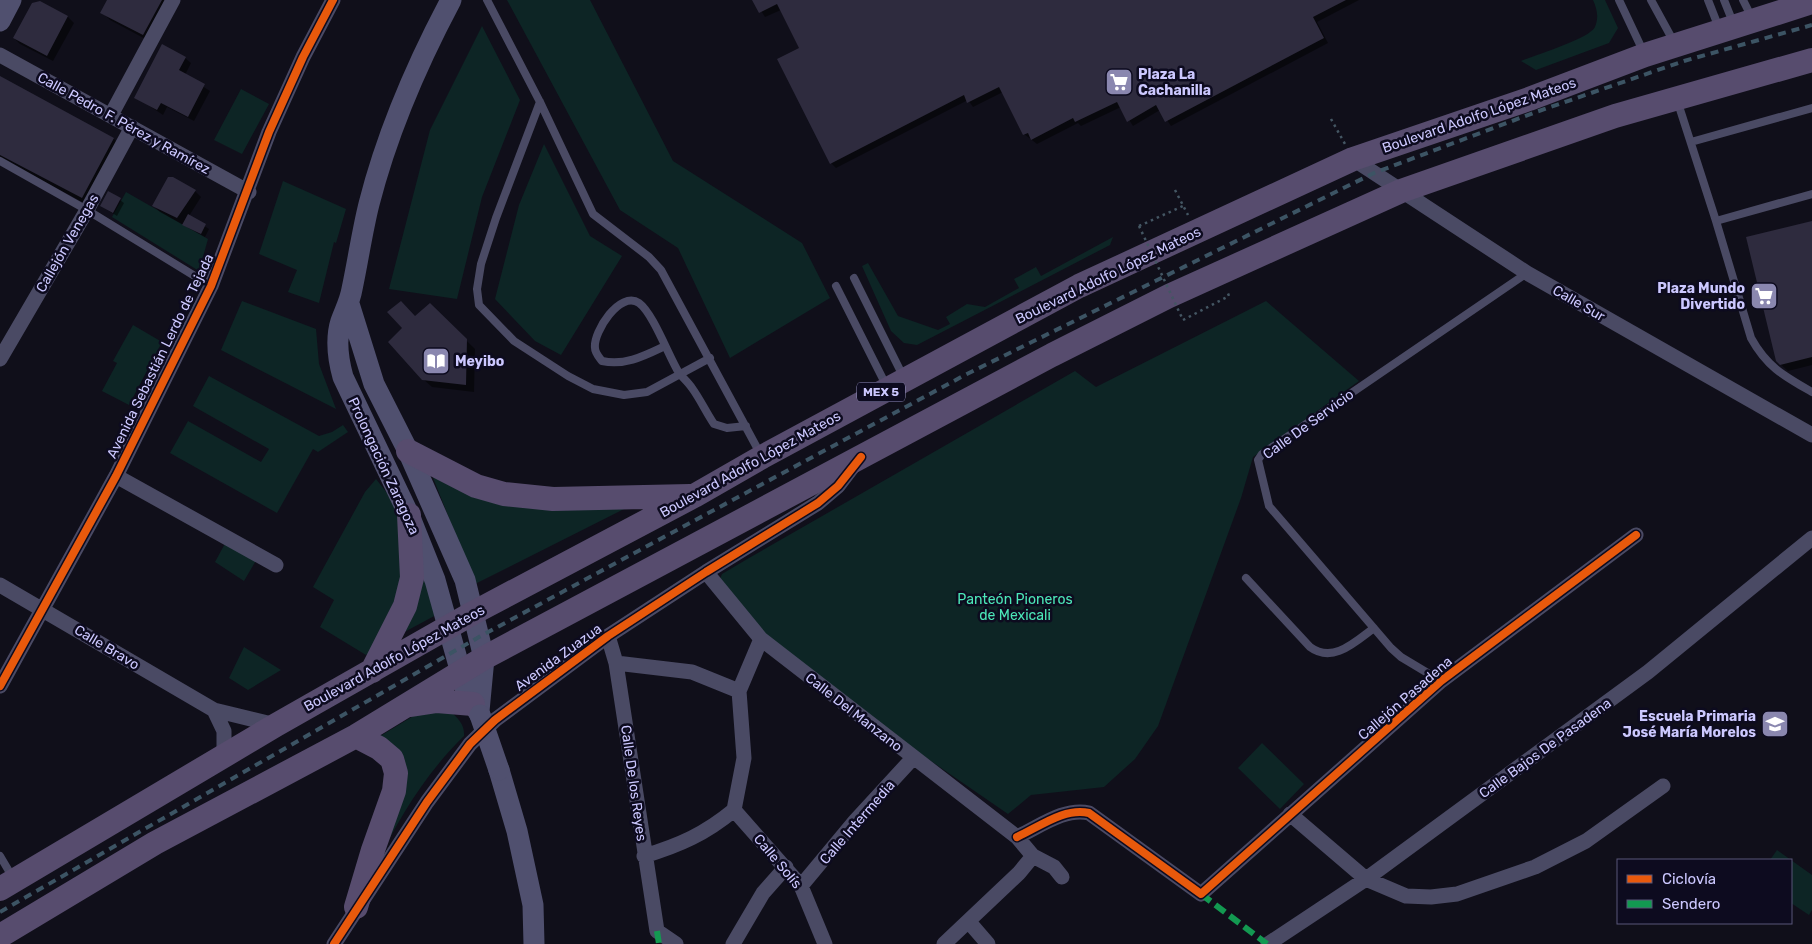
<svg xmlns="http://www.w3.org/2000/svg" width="1812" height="944" font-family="Rubik,sans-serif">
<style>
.green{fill:#0d2525}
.shadow{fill:#0007}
.building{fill:#2e2b3e}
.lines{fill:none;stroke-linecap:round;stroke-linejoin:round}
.path{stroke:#445663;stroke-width:2.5;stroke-dasharray:2.5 4;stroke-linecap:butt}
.lane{stroke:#4a4a64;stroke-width:8}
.street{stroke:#4a4a64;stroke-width:15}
.secondary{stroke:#50506f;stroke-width:21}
.primary{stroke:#574c6e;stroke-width:24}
.rail{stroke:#3c5464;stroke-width:4;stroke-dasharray:8 6;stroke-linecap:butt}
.path-bridge{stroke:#445663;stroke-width:2.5;stroke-dasharray:2.5 4;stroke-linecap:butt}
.secondary-bridge{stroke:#50506f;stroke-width:21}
.quiet{stroke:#139951;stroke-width:6;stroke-dasharray:12 6;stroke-linecap:butt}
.cycleway-casing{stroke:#0d0b1f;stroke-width:11}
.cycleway{stroke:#e8590c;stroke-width:8}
.labels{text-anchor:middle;stroke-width:5;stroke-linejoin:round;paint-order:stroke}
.shield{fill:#0d0b1f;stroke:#938fbc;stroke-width:1}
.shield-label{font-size:12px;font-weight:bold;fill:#ccc8ff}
.poi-label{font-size:14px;font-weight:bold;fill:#ccc8ff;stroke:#0d0b1f;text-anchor:start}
.street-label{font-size:14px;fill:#ccc8ff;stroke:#0d0b1f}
.park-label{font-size:14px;fill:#4ce7b8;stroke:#0d0b1f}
</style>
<rect width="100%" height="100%" fill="#100f1a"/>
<path class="green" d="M 507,0 L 590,0 L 673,161 L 802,243 L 830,298 L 730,358 L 678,248 L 620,210 Z
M 1593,0 L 1605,0 L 1618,28 L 1609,43 L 1536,70 L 1521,61 C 1535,55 1589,39 1595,27 C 1599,17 1597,9 1593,0 Z
M 482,26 L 520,100 L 482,197 L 457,299 L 389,289 L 430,130 Z
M 241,89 L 269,104 L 242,154 L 214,140 Z
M 544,144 L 590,236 L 622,256 L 561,355 L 535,341 L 495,299 L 519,205 Z
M 283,181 L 346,209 L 336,243 L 334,242 L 319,303 L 288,292 L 297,270 L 259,254 Z
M 126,192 L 208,239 L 199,271 L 112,217 Z
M 1113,237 L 1110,245 L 917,345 L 904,343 L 891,331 L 862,266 L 868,263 L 898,316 L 938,330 L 950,324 L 946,317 L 967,304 L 985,307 L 1019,288 L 1014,279 L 1036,267 L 1041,276 Z
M 242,301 L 316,329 L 319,364 L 336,409 L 221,350 Z
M 1266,301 L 1359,381 L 1253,457 L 1241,498 L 1158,726 L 1135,759 L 1104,787 L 1031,795 L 1008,814 L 883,728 L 765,636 L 719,581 L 722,574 L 749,558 L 1075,371 L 1096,387 Z
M 133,325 L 162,342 L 129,405 L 102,391 L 117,363 L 113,361 Z
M 209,376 L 319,436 L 332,432 L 343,425 L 348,432 L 318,452 L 313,449 L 277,513 L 170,453 L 188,421 L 261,462 L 269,449 L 193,406 Z
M 432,475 L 632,505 L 475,584 Z
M 376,479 L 387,493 L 401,519 L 406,573 L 376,648 L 366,655 L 320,627 L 334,600 L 313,587 L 365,492 Z
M 228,538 L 258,557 L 244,581 L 215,562 Z
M 418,547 L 438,614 L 397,636 Z
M 244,647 L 281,670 L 248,690 L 229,678 Z
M 450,711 C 458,718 465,725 464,736 C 425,774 399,818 375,867 L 399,800 L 377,738 L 420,712 Z
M 1262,743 L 1304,784 L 1280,809 L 1238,768 Z
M 1777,850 L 1812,875 L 1812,910 L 1809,915 L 1791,903 L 1791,860 L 1770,860 Z"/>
<path class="shadow" d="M 108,0 L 170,0 L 151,42 L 110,20 L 102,12 Z
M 754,0 L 1359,0 L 1317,22 L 1328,43 L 1171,126 L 1160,110 L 1133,126 L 1121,107 L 1081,126 L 1078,123 L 1037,144 L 1024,134 L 1003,92 L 973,107 L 968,100 L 836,168 L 831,163 L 801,48 L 781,10 L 765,17 Z
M 40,2 L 68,17 L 74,23 L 53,61 L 20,44 L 14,38 Z
M 185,58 L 191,63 L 185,75 L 210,91 L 194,121 L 167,107 L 163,115 L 136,97 Z
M 0,78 L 114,139 L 122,147 L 90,206 L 0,158 Z
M 195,191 L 201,197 L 189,216 L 209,229 L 205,237 L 160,212 L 154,206 Z
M 109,192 L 124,203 L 117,216 L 101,206 Z
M 1812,222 L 1812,365 L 1788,371 L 1777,361 Z
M 430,305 L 475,349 L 474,392 L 432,387 L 423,379 L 403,328 Z"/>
<path class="building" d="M 107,0 L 162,0 L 143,35 L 100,13 Z
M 752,0 L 1346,0 L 1313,17 L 1324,38 L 1165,122 L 1156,105 L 1127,122 L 1117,102 L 1075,122 L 1073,118 L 1031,140 L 1028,133 L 1023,135 L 999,87 L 967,103 L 964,95 L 830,164 L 777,59 L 799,48 L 777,4 L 759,13 Z
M 40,1 L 68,16 L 47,56 L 13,38 L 32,3 Z
M 162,44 L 186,57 L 179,70 L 205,84 L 188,117 L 161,103 L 157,110 L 134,98 Z
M 0,76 L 114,138 L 82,198 L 0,155 Z
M 168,177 L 173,177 L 196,190 L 177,218 L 152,206 Z
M 108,191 L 121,198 L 113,213 L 100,206 Z
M 188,214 L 206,224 L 201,234 L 182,225 Z
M 1812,221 L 1812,357 L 1780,365 L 1776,361 L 1746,237 Z
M 401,301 L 415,316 L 430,303 L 467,339 L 466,385 L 422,380 L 388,342 L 402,328 L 387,312 Z"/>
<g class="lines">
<path class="path" d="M 1331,119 L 1345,144
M 1175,190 L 1188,215
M 1139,226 L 1183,206
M 1183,320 L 1229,296 L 1227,291"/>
<path class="lane" d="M 487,0 L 540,102 L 593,214 L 649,257 L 661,270 L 761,455
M 1619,0 L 1644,53
M 1651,0 L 1675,44
M 1708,0 L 1719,28
M 1724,0 L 1734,25
M 1743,0 L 1752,18
M 1677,100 L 1716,221 L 1812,194
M 540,102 L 496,218 L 481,264 L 477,289 L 479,305 L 514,341 L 568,376 L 593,389 L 624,395 L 647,392 L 710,358
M 1691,142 L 1812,108
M 0,161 L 87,210 L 211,286
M 1716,221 L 1751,338 C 1767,367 1784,376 1812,392
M 854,278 L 904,378
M 836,286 L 887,387
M 665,346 C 644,356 625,366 602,361 C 599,357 595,353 595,348 C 593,332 620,290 639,303 C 653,313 669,357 679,373 C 683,378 688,382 692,388 C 700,399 706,412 714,424 L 727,428 L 746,426
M 1246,578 L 1310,647 C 1333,664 1355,642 1374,628
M 1441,681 L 1401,657 L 1391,648 L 1269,506 L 1258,460 L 1262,454 L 1527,273
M 0,856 L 13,878"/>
<path class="street" d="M 0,55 L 249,192
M 111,115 L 173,0
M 1353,159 L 1527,273 L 1812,435
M 0,359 L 87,210 L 132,127
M 116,476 L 276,565
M 706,572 L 761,639 L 1017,837 L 1033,856
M 0,585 L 214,710 L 276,725
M 608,636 L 616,663 L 657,931 L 676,944
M 616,663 L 692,672 L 739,691
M 0,686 L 116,476 L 211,286 L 269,132 L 303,57 L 333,0
M 214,710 L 224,731 L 224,756
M 734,810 L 801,886 L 825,944
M 1290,814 L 1366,879 L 1406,896 L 1431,897 L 1457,894 L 1535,867 L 1586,841 L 1663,786
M 1017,837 C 1039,827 1065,807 1089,813 L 1201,894 L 1441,681 L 1636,535
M 644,856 C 680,845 705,834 734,810 L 744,758 L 739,691 L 761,639
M 1033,856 L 1054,867 L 1062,877
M 801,886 L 855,821 L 913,758
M 969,922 L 988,944
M 334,944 L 427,802 L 470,744 L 495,720 L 608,636 L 706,572 L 818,503 L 838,486 L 854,465
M 733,944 L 763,893 L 786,867
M 944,944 L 1019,873 L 1033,856
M 1268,944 L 1366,879 L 1648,672 L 1812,538"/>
<path class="secondary" d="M 451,0 C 417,64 387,133 369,204 C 362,232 358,261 352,289 C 350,301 345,310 341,321 C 335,340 338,359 343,377 L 409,515 L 435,580 L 466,691 L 480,715
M 0,21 L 11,0
M 349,304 L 374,384 L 408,451 L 465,580 L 484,658 L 479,711
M 499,770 L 517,831 L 533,905 L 534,944"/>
<path class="primary" d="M 408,451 L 476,486 L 504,494 L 553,499 L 690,496
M 372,671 L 405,606 L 412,578 L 409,515
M 411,705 L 437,701 L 473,704
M 356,736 L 379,748 L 392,759 L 396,773 L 394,791 L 373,850 L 356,907
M 0,889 L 276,725 L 473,613 L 694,496 L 762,457 L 1079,286 L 1353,159 L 1529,99 L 1645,55 L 1812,2
M 0,936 L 155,843 L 356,736 L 484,658 L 1052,355 L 1169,296 L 1401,191 L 1615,116 L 1812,60"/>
<path class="rail" d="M 0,912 L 479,637 L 688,524 L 965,375 L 1374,173 L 1536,112 L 1684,61 L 1812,25"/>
<path class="path-bridge" d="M 1139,226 L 1183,320"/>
<path class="secondary-bridge" d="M 480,715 L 499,770"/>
<path class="quiet" d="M 1201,894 L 1267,944
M 657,931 L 659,944"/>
<g class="cycleway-casing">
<path id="cycleway" d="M 0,686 L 116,476 L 211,286 L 269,132 L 303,57 L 333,0
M 1017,837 C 1039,827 1065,807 1089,813 L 1201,894 L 1441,681 L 1636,535
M 334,944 L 427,802 L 470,744 L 495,720 L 608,636 L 706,572 L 818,503 L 838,486 L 861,457"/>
</g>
<use href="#cycleway" class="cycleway"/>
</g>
<defs>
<g id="supermarket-square" transform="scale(1.4375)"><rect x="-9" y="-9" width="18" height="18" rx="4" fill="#8a87af" stroke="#0d0b1f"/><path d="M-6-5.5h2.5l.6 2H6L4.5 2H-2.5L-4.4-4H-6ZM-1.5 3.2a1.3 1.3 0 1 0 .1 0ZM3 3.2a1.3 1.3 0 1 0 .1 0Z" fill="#fff"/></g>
<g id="library-square" transform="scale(1.4375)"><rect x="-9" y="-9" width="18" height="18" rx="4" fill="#8a87af" stroke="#0d0b1f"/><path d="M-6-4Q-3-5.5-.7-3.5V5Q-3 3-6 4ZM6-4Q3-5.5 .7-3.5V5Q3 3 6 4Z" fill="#fff"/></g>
<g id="school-square" transform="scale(1.4375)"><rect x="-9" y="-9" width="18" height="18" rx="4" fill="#8a87af" stroke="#0d0b1f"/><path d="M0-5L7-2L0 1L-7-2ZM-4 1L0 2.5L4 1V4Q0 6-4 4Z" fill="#fff"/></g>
</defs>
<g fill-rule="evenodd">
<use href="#supermarket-square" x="1119" y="82"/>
<use href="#supermarket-square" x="1764" y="296"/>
<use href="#library-square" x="436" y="361"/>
<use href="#school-square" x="1775" y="724"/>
</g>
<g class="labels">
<rect class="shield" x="857" y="382.5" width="48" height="19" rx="4"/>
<g class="shield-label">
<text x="881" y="396">MEX 5</text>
</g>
<g class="poi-label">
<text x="1138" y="79">Plaza La<tspan x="1138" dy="16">Cachanilla</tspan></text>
<text x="1745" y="293" text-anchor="end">Plaza Mundo<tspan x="1745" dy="16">Divertido</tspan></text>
<text x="455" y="366">Meyibo</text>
<text x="1756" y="721" text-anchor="end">Escuela Primaria<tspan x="1756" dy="16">José María Morelos</tspan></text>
</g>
<g class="street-label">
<text transform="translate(1479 115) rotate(-19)" y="5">Boulevard Adolfo López Mateos</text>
<text transform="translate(124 123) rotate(29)" y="5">Calle Pedro F. Pérez y Ramírez</text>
<text transform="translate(67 243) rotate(-60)" y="5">Callejón Venegas</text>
<text transform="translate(1108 275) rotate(-26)" y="5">Boulevard Adolfo López Mateos</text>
<text transform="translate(1579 303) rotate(30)" y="5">Calle Sur</text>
<text transform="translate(160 356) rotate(-64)" y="5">Avenida Sebastián Lerdo de Tejada</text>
<text transform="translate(1308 424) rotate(-36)" y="5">Calle De Servicio</text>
<text transform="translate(750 464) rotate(-29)" y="5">Boulevard Adolfo López Mateos</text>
<text transform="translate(384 466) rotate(65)" y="5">Prolongación Zaragoza</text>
<text transform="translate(107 647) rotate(31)" y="5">Calle Bravo</text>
<text transform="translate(558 657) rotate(-36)" y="5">Avenida Zuazua</text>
<text transform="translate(394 658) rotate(-29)" y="5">Boulevard Adolfo López Mateos</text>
<text transform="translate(1405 698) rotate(-41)" y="5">Callejón Pasadena</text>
<text transform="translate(854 712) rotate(38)" y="5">Calle Del Manzano</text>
<text transform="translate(1545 748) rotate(-36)" y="5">Calle Bajos De Pasadena</text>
<text transform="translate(634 783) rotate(82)" y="5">Calle De los Reyes</text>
<text transform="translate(857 822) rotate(-49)" y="5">Calle Intermedia</text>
<text transform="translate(778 861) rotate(50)" y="5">Calle Solís</text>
</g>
<g class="park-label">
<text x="1015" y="604">Panteón Pioneros<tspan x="1015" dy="16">de Mexicali</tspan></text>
</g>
</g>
<rect x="1617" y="859" width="175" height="65" fill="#0d0b1f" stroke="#595779"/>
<rect x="1627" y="875" width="25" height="8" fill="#e8590c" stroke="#595779"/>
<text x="1662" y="884" font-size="15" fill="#ccc8ff">Ciclovía</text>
<rect x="1627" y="900" width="25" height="8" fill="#139951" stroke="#595779"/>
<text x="1662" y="909" font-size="15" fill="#ccc8ff">Sendero</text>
</svg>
